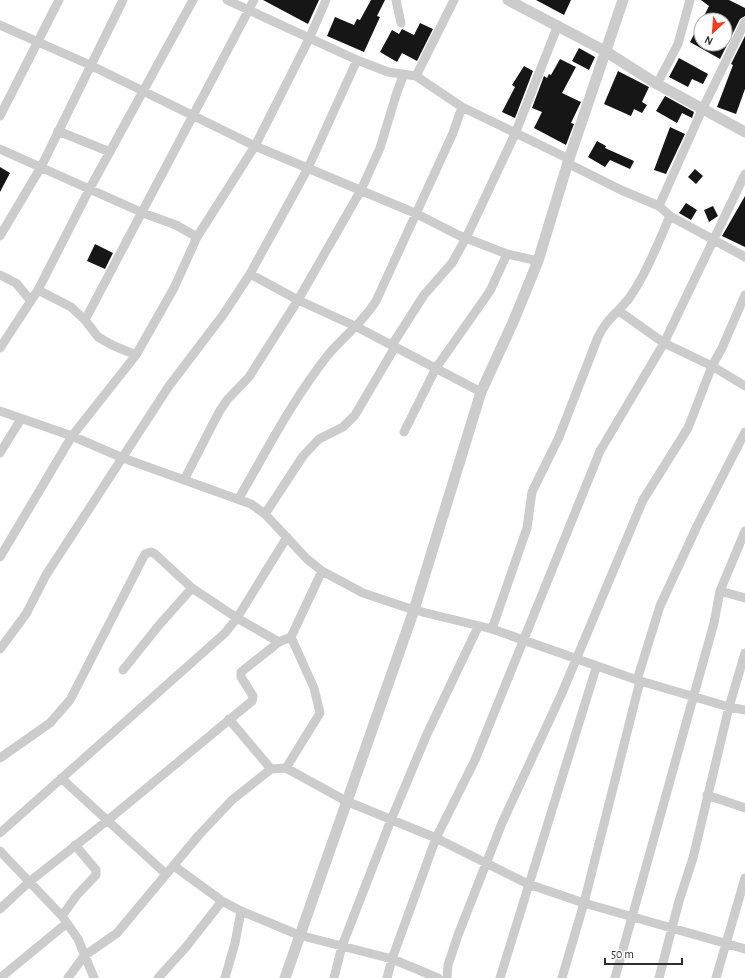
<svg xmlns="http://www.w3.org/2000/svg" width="745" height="978" font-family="'Alegreya Sans',sans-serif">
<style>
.building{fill:#161616}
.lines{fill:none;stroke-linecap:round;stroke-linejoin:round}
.minor{stroke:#ccc;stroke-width:9}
.tertiary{stroke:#ccc;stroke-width:11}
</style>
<rect width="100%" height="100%" fill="#fff"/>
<path class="building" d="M 263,0 L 319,0 L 308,24 Z
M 371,0 L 385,0 L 377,16 L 380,17 L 364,52 L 327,36 L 335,17 L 354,25 L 357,19 L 360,20 Z
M 536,0 L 571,0 L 564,15 Z
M 701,0 L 729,0 L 745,8 L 745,16 L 740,19 L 720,59 L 690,42 L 701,21 L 701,44 L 725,44 L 725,20 L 702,20 L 709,6 Z
M 420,23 L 433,29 L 417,61 L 402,53 L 397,62 L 380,52 L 392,30 L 399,34 L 402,29 L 414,35 Z
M 745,36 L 745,89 L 736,114 L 717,107 L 733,65 L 731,64 Z
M 579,48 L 595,57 L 589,70 L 572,61 Z
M 679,58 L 708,74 L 703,84 L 692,79 L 688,87 L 669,77 Z
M 560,59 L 576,67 L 562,93 L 581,102 L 571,123 L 574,124 L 566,145 L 534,128 L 542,112 L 532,108 L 544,76 L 547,78 L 549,74 L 551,75 Z
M 524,66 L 533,71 L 515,118 L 502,112 L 515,87 L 512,85 Z
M 618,71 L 649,87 L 642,102 L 647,105 L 642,113 L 634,109 L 631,116 L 604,104 Z
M 665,96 L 694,112 L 692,118 L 682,113 L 677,123 L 656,111 Z
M 670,127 L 685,134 L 666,174 L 654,170 Z
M 597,141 L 606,146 L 605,148 L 634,161 L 630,169 L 610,160 L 605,167 L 588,157 Z
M 0,167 L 10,173 L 0,192 Z
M 695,169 L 703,176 L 696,184 L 688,177 Z
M 745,196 L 745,247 L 722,236 Z
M 686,203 L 697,210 L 691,220 L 679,213 Z
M 713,206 L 718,216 L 709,222 L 704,210 Z
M 95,244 L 113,253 L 105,269 L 87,261 Z"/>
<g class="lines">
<path class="minor" d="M 227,0 L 357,60 L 388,72 L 416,76 L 462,107 L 569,159
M 396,0 L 401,23
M 0,25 L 90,65 L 255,146 L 417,214 L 458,235 L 507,254 L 538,261
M 416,76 L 454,0
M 657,84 L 678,44 L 690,0
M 0,116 L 59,0
M 58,131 L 110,152
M 0,149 L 143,213 L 176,225 L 197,237
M 567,163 L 621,190 L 659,206 L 670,216 L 745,257
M 659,206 L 702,110 L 745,22
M 0,236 L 41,167 L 123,0
M 250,274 L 298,300 L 357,327 L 481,392
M 0,275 L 16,283 L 31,301
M 38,290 L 71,307 L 85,320 L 98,337 L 112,345 L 136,355
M 619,311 L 664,343 L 712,366 L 745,386
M 85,320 L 254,0
M 392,345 L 424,295 L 452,263 L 466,238 L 515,134 L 558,25
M 0,348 L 38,290 L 90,188 L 193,0
M 0,411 L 72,436 L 123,458 L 251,504 L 265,514 L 307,559 L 322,571 L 363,593 L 414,610 L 492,629 L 637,680 L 729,707 L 745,710
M 404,432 L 436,368 L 490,291 L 507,254
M 0,453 L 21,419
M 184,480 L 219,412 L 227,400 L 249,377 L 298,300 L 361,190 L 380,148 L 397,92 L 404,74
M 239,498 C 267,450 293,399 328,355 C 344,336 363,322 376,301 L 453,133 L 462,107
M 265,514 L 303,456 L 319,439 L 343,427 L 355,415 L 395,347
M 0,557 L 72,436 L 136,355 L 174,288 L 197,237 L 255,146 L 309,39 L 326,0
M 720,591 L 745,598
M 492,629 L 527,528 L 532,492 L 559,437 L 598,337 C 607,318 618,313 630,297 C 647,272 658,243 670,216
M 0,649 L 26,614 L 46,575 L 169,386 L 223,315 L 250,274 L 308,168 L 357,60
M 123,670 L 160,624 L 192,588
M 637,680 L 660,606 L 698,524 L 745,432
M 229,719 L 271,769
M 0,758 L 50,723 L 70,700 L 145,554 L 151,552 L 155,554 L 192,588 L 237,618 L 279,642
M 286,768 L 320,713 L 314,688 L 291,637
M 61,778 L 166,874
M 707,795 L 745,808
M 0,833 L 225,633 L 237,618 L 287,537
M 0,851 L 62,916 L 78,939 L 94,978
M 174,866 L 222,901 L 241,911 L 299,935 L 392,959 L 438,978
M 0,909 L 29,882 L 108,820 L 252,701 L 253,696 L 241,677 L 241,672 L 279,642 L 291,637 L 322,571
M 62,916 L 77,895 L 96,875 L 96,870 L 75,845
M 0,978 L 67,923
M 68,978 L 84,956 L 117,933 L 199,835 L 232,800 L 271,769 L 286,768 L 346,801 L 436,838 L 528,884 L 584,903 L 745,949
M 158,978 L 186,947 L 222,901
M 225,978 L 235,943 L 241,911
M 334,978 L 342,946 L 391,820 L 427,734 L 478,627
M 387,978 L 392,959 L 436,838 L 475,760 L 600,451 L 664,343 L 745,174
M 447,978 L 448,965 L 458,935 L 502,823 L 562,693 L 643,500 L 688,428 L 712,366 L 722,348 L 745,295
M 500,978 L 596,668
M 562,978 L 584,903 L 640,681
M 615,978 L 714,623 L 720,591 L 745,531
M 659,978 L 679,901 L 693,858 L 729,707 L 745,653
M 716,978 L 745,878"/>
<path class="tertiary" d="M 508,0 L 605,51 L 657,84 L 745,132
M 285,978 L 414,610 L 481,392 L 514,320 L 538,261 L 569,159 L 623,0"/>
</g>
<g transform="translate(713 32) rotate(206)"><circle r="19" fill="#ffffff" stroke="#acacac"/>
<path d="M0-3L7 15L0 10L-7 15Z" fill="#f63b21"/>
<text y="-6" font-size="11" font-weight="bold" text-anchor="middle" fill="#2f2f2f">N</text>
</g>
<path d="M605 958v6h77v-6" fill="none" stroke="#2f2f2f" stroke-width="2"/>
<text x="611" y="958" font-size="12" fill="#2f2f2f" stroke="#ffffff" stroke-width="3" paint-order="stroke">50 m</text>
</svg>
